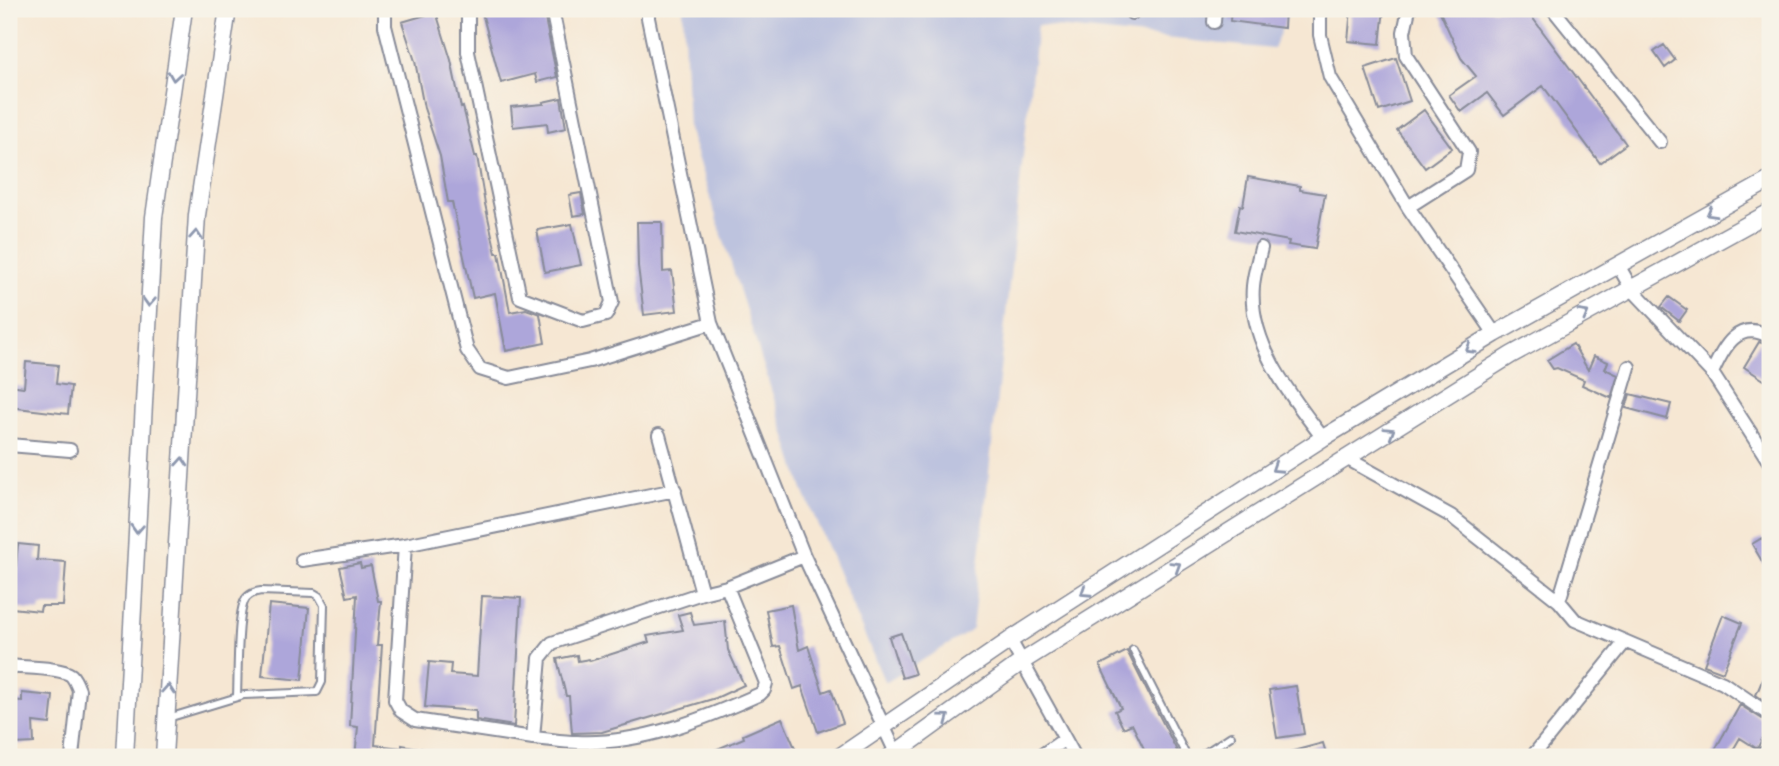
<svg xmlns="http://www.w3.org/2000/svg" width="1779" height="766" font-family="'Balsamiq Sans',sans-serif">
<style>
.industrial{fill:#bdc3de}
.building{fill:#ada6da}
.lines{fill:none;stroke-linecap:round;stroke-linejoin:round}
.service-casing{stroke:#888b98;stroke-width:10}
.minor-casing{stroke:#888b98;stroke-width:16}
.tertiary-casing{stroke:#888b98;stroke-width:19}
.service{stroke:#fff;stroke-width:6}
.minor{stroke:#fff;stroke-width:12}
.tertiary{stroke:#fff;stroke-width:16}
.oneway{stroke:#8d97ae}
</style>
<rect width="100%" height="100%" fill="#f7f3e8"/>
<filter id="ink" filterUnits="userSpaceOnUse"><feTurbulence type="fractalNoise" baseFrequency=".0143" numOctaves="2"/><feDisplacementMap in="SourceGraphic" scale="14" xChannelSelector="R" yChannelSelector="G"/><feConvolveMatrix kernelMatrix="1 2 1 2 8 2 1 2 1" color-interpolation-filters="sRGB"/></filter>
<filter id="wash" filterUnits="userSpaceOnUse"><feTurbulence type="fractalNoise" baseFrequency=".00686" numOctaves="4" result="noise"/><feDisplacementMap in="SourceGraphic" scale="28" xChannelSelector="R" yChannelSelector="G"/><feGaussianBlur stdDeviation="1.57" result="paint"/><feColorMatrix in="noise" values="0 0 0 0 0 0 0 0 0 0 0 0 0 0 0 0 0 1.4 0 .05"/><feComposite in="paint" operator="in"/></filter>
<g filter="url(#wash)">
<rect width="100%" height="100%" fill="#f6e7d3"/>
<path class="industrial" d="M 683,9 L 1290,9 L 1273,49 L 1037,25 L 972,630 L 885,683 L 803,490 L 688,128 Z"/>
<g id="blocks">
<path class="building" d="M 481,9 L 508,9 L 510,14 L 530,9 L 543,9 L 557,77 L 537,82 L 535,74 L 501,83 Z
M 1231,9 L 1285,9 L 1284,28 L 1230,21 Z
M 1351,9 L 1384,9 L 1380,44 L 1348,41 Z
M 1448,9 L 1526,9 L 1626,144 L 1600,163 L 1543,86 L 1504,115 L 1487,93 L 1461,112 L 1449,95 L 1476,76 L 1461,58 L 1440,12 Z
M 436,12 L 451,60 L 461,108 L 463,107 L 475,156 L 477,156 L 485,204 L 496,253 L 499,253 L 510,312 L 526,309 L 540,314 L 545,343 L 506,351 L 495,293 L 473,298 L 452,202 L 448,202 L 440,156 L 424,108 L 415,61 L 402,22 Z
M 1664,45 L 1675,60 L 1665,68 L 1654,52 Z
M 1396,58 L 1410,101 L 1379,111 L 1365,68 Z
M 561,98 L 566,128 L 548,132 L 547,123 L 513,127 L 511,107 L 544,104 L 543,102 Z
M 1424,110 L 1452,148 L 1425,168 L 1397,130 Z
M 1248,177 L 1300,186 L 1300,190 L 1325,194 L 1315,249 L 1288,245 L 1289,241 L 1235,231 L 1240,205 L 1243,206 Z
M 581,193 L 585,214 L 573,216 L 569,195 Z
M 637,222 L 662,222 L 663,272 L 672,271 L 677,311 L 644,315 L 638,266 Z
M 572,224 L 581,265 L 545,272 L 537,230 Z
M 1669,297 L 1687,310 L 1679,321 L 1661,307 Z
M 1759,342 L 1770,346 L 1770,384 L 1744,367 Z
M 1573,344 L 1588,370 L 1594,356 L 1608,362 L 1605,369 L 1618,375 L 1611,398 L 1582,385 L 1584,380 L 1557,368 L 1553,369 L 1547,360 Z
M 26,362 L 58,365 L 56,384 L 71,386 L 68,414 L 9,407 L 9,385 L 24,387 Z
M 1630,394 L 1671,404 L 1667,419 L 1626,408 Z
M 1762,538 L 1770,552 L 1770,575 L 1752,544 Z
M 18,544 L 38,546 L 37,560 L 66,562 L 63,606 L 41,606 L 40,611 L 12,608 Z
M 360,563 L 361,568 L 371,566 L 378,601 L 381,601 L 377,645 L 382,645 L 375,745 L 402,748 L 402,745 L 435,751 L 435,757 L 355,757 L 358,727 L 350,726 L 357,595 L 347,597 L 340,567 Z
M 482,596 L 521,598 L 514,726 L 476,720 L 476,711 L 425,707 L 429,662 L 451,664 L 450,674 L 477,676 Z
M 269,604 L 309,608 L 302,680 L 262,676 Z
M 791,605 L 799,650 L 808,646 L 823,692 L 831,689 L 843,723 L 818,732 L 802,686 L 794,689 L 780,646 L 773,647 L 766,610 Z
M 690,612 L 694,625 L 725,621 L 728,650 L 744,685 L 716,698 L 602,732 L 572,733 L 569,696 L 566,696 L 557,659 L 577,655 L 578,661 L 589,659 L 590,661 L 649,642 L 647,636 L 683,630 L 678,615 Z
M 1723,615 L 1742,623 L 1723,672 L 1704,665 Z
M 901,633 L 915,674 L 902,678 L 889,637 Z
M 1127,651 L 1178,753 L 1169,757 L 1148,757 L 1132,724 L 1123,728 L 1115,711 L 1121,708 L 1100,665 Z
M 1770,662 L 1770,705 L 1756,695 Z
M 1296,686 L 1304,734 L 1277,738 L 1269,690 Z
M 22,693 L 53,696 L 50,724 L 33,722 L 34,743 L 14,744 L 13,720 L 9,720 L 9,700 L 22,701 Z
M 1740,705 L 1770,724 L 1758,747 L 1756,748 L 1740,738 L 1729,757 L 1711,757 Z
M 782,718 L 799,757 L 698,757 L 744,738 L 743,735 Z
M 1323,743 L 1327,757 L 1283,757 L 1282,754 Z"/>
</g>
</g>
<g filter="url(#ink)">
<use href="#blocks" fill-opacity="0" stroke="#888b98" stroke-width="2"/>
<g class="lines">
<g class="service-casing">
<path id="service" d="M 1133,650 L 1187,757
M 168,718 L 244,695 L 317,692 L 322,682 L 324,605 L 319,596 L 314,593 L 261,591 C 254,592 247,594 244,602 C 237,619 238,675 237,696
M 1199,757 L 1231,736"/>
</g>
<g class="minor-casing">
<path id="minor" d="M 385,9 L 385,26 L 467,350 L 480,369 L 509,378 L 590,361 L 711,323
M 468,9 L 468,52 L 520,297 L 583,321 L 606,315 L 612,302 L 552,9
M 648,9 L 648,18 L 711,323 L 804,556 L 896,753
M 1320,9 L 1320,35 L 1330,77 L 1408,207 L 1495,334
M 1553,9 L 1660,142
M 1132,13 L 1132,9
M 1214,22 L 1215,9
M 1408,207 L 1466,170 L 1469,152 L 1406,56 L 1404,32 L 1409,9
M 1261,248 C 1258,261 1254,274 1253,286 C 1248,343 1291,396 1323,438
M 1618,265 L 1631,288 L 1712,373 L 1770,463
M 1712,373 C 1723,348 1738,318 1770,337
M 659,435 L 702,593
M 9,445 L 70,450
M 1348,459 L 1451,516 L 1559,601 L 1575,620 L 1723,683 L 1770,715
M 302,560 L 405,545
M 727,587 L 766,683 L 764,690 L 760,694 C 704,719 640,745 577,742 C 562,742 548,739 533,738 L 540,658 L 552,643 L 702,593 L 727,587 L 804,556
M 1559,601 L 1629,367
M 1010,640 L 1075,757
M 9,666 C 23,668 60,667 71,675 C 75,679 77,685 79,690 L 72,757
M 533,738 L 415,720 L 401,711 L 395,700 L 405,545 L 675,490
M 1039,757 L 1065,739
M 1532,757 L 1625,642
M 1759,757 L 1770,749"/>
</g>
<g class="tertiary-casing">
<path id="tertiary" d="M 125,757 L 154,217 L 184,9
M 164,757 L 197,215 L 228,9
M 839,757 L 1010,640 L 1323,438 L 1495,334 L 1770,180
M 890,757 L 1023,661 L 1511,355 L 1770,212"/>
</g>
<use href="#service" class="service"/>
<use href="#minor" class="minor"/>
<use href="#tertiary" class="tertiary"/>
</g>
<defs><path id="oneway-chevron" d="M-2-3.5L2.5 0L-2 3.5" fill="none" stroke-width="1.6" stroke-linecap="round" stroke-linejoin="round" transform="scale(1.75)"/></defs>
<g class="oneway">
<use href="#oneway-chevron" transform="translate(174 76) rotate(98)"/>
<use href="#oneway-chevron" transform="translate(1711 213) rotate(151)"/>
<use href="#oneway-chevron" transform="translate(196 235) rotate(-86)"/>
<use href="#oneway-chevron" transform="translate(149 302) rotate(93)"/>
<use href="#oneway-chevron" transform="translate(1584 314) rotate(-29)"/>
<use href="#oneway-chevron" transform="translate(1470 349) rotate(149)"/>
<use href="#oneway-chevron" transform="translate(1390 432) rotate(-32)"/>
<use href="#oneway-chevron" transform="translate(182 462) rotate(-86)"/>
<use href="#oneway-chevron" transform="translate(1276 468) rotate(147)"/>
<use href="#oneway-chevron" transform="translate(137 529) rotate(93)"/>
<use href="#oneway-chevron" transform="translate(1176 566) rotate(-32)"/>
<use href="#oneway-chevron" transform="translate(1085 592) rotate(147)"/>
<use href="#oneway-chevron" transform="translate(168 689) rotate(-86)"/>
<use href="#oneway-chevron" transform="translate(945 718) rotate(-36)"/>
</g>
</g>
<rect width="1779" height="766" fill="none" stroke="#f7f3e8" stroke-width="35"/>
</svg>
